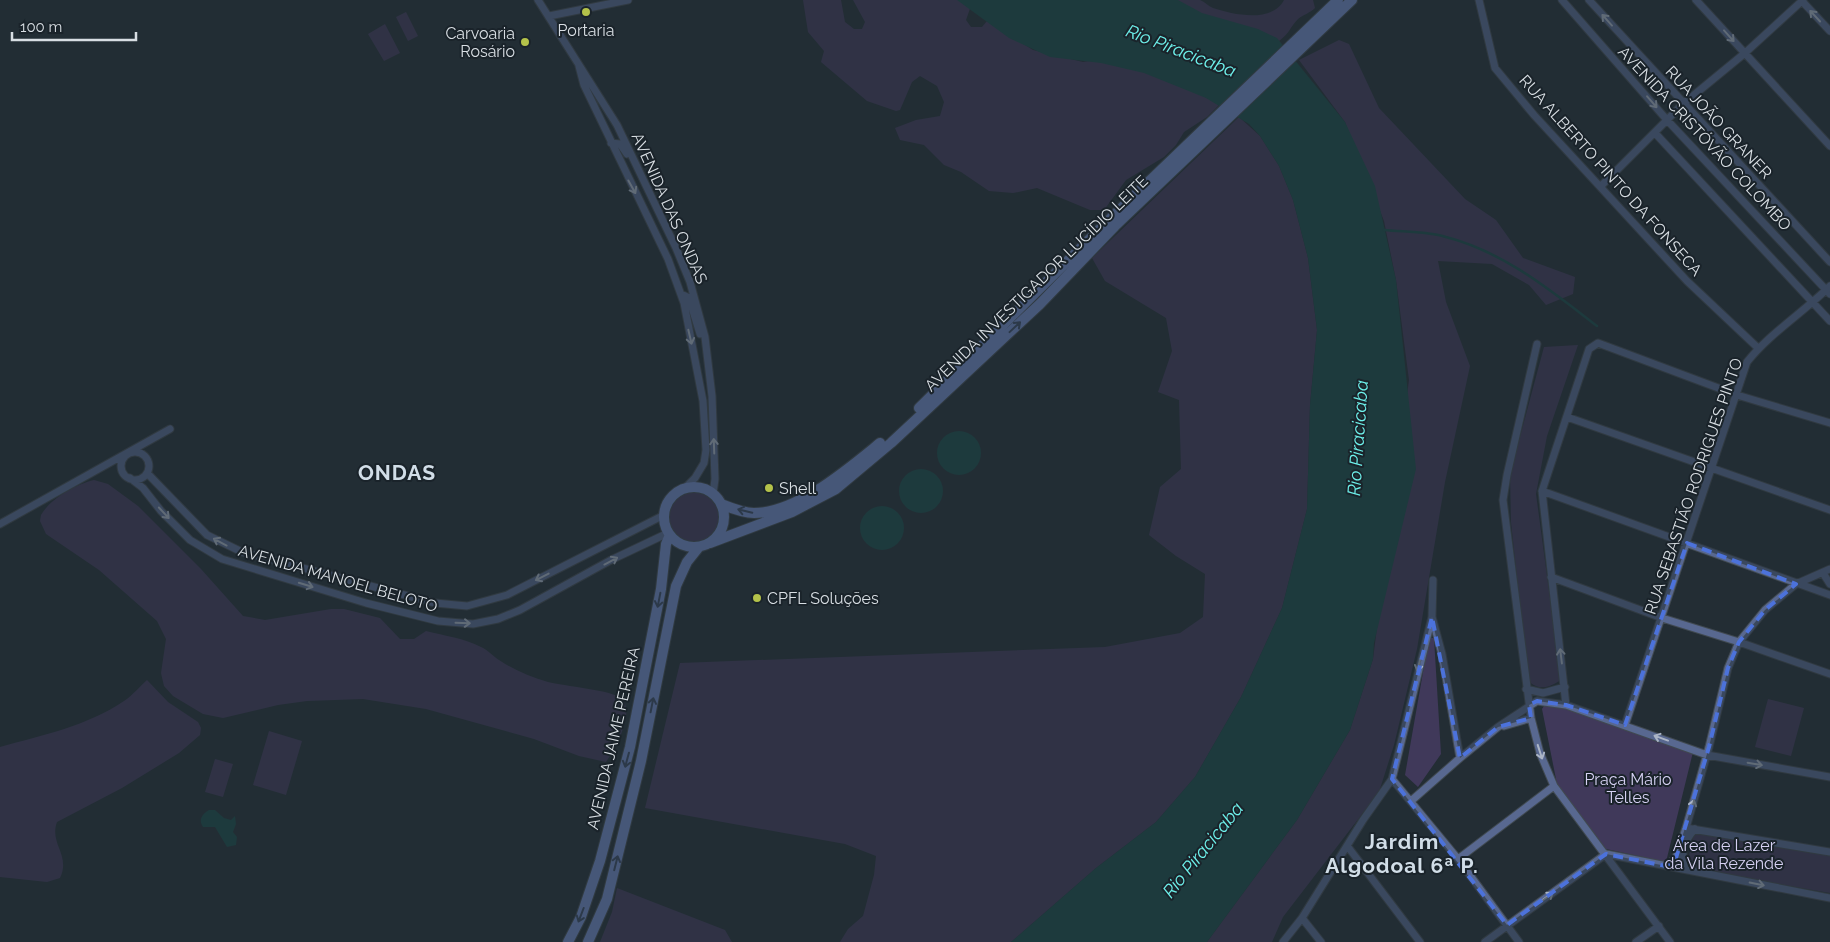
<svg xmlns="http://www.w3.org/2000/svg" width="1830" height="942" font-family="Raleway,sans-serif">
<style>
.green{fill:#40395a}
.water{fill:#184947}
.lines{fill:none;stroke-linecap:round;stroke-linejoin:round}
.stream{stroke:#184947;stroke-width:2.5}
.street-casing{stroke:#404950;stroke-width:9}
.secondary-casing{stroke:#404950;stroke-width:12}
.street{stroke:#586890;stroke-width:7}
.secondary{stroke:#718ac9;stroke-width:10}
.oneway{stroke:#abb5c6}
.oneway2{stroke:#384762}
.marked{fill:none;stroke:#4c72db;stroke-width:4;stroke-dasharray:10 6;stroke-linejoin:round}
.poi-dot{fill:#b4c24a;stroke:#1a232a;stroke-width:2}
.labels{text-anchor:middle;stroke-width:4;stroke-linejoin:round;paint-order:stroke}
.poi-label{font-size:16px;fill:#d8dee3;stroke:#1a232a;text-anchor:start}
.street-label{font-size:16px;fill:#d8dee3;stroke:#1a232a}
.park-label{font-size:16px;fill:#d7d2f4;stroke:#1a232a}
.water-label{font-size:18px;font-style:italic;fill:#6ef2ec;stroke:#1a232a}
.district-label{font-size:21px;font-weight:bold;letter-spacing:1px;fill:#d1dde7;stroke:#1a232a}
</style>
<rect width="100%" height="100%" fill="#232d34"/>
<path class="green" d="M 803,0 L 841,0 L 845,22 L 854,29 L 862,29 L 865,22 L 853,0 L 973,0 L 966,20 L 971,27 L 982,27 L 987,21 L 1033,50 L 1083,62 L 1089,61 L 1154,68 L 1219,105 L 1207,117 L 1184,132 L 1176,145 L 1164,157 L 1126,180 L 1104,210 L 1090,210 L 1037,188 L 1013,193 L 989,191 L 961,172 L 944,165 L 924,145 L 900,140 L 895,128 L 916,120 L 940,116 L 944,102 L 937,86 L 920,76 L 912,82 L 900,110 L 896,111 L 867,101 L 821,62 L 824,51 L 808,32 Z
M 1142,0 C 1158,0 1184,0 1200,0 C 1205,2 1208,6 1213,8 C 1234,15 1272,23 1284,0 L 1313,0 L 1315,8 C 1310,13 1303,15 1298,19 C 1290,27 1290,33 1279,41 Z
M 406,12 L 418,36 L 408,41 L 396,17 Z
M 385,24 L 400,53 L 384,61 L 368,34 Z
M 1339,40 L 1349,44 L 1379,108 L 1465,199 L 1496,220 L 1523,258 L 1575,277 L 1573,294 L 1546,305 L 1529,285 L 1492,264 L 1438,261 L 1446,302 L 1470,366 L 1445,482 L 1417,649 L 1394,745 L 1379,792 L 1283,917 L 1272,942 L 1207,942 L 1297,820 L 1350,730 L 1373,659 L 1409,380 L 1396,280 L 1384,221 L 1345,122 L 1299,60 Z
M 1239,117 L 1260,136 L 1279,166 L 1293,200 L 1308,258 L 1317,330 L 1310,405 L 1307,509 L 1282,608 L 1241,697 L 1195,777 L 1156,822 L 1096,868 L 1011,942 L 840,942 L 848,929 L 863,916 L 874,875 L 876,856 L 845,844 L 645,808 L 680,663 L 1105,647 L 1180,633 L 1203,617 L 1205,574 L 1176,556 L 1149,535 L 1160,487 L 1181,469 L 1179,400 L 1158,392 L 1172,351 L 1166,318 L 1105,281 L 1092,258 Z
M 1578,345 L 1547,436 L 1536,494 L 1561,680 C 1548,688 1540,691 1528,681 L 1511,522 L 1510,474 L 1544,347 Z
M 94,480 L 108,484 L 138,506 L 201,569 L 243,616 L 265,620 L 331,609 L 344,609 L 380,618 L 400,639 L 414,639 L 426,631 C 445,636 464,638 481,647 C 488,650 493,656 499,660 C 514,670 531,677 548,682 C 563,686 613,690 622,699 C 635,712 615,750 606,762 L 579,756 L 534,739 L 426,709 L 363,699 L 307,701 L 278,705 L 223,718 L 203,714 L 173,696 L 164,686 L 161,673 L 166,639 L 157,621 L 99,570 L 46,534 L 40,521 L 41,515 C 50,499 76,484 94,480 Z
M669 517a25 25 0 1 1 50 0a25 25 0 1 1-50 0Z
M 1429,638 L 1434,638 L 1441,754 L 1418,787 L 1405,775 Z
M 147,680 L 168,702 L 198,722 L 201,728 L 200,735 L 179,753 L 122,788 L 57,822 C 49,844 71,855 60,878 L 47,882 L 0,877 L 0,747 C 43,735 87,726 124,701 C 133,695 139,687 147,680 Z
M 1768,699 L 1804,708 L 1791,756 L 1755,747 Z
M 1544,706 L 1565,708 L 1693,752 L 1666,862 L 1606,849 L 1557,784 L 1542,709 Z
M 269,731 L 302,741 L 286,795 L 253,785 Z
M 215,759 L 233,764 L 223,797 L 205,792 Z
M 1695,830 L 1830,854 L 1830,893 L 1686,868 Z
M 617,888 L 725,930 L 732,942 L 600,942 L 612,912 Z"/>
<path class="water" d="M 957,0 L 1178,0 L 1202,13 L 1258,29 L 1277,38 L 1345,122 L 1375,186 L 1396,280 L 1416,469 L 1374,643 L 1373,659 L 1350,730 L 1297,820 L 1207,942 L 1011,942 L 1096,868 L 1156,822 L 1195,777 L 1241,697 L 1282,608 L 1307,509 L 1310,405 L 1317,330 L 1308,258 L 1293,200 L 1279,166 L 1260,136 L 1249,124 L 1206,98 L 1144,73 L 1101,63 L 1050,57 L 1009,38 Z
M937 453a22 22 0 1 1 44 0a22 22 0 1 1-44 0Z
M899 491a22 22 0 1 1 44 0a22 22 0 1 1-44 0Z
M860 528a22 22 0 1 1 44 0a22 22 0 1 1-44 0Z
M 209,810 L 215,810 L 224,818 L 231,820 L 235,816 L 236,824 L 233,832 L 237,837 L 236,845 L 227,847 L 215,827 L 203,827 C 198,820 202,814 209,810 Z"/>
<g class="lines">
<path class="stream" d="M 1384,230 C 1404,232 1427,231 1446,237 C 1504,252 1550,290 1597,326"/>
<g class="street-casing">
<path id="street" d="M 538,0 L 617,125 L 676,248 L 690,282 L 705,337 L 712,396 L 715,479 L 713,494
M 1479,0 L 1495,68 L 1534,115 L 1687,281 L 1758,348
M 1562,0 L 1667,120 L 1830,294
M 1589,0 L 1830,262
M 1696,0 L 1830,146
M 1801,0 L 1830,31
M 549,16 L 628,0
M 579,66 L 584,85 L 668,259 L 684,303 L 703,401 L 706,450 L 704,463 L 695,478 L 684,489
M 1655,133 L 1830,321
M 611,143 L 620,144 L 627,154
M 1601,186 L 1683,104 L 1745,53 L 1803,0
M 681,294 L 689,298 L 700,334
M 1537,344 L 1507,475 L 1503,500 L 1531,718 L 1540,753 L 1554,786 L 1670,942
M 1567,417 L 1830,510
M121 466a14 14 0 1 1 28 0a14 14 0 1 1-28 0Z
M 147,473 L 207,535 L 242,552 L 435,603 L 467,606 L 507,595 L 664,515
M 130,478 L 143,488 L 161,511 L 190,540 L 222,559 L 366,603 L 438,621 L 473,624 L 498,619 L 520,610 L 611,560 L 668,533
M 1542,491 L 1830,595
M 0,524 L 170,429
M 1823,573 L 1830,584
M 1551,577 L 1662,618 L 1739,642 L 1830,674
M 1432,617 L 1442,654 L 1460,758
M 1526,689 L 1543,693 L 1565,687
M 1566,705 L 1542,491 L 1589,349 L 1598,343 L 1737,395 L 1830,423
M 1625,725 L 1747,362 C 1770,333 1804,312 1830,286
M 1504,726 L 1531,718
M 1392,779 L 1458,859 L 1519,942
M 1411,801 L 1460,758 L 1498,727 L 1537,701 L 1566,705 L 1707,755 L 1830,777
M 1686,828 L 1830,852
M 1348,847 L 1420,942
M 1606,854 L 1830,898
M 1458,859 L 1554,786
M 1666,866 L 1676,858 L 1686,828 L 1709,747 L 1728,668 L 1739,642 L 1765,610 L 1796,584 L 1830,569
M 1685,869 C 1680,853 1684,841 1695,829
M 1302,918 L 1321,942
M 1283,942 L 1302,918 L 1363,820 L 1392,779 L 1432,617 L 1433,580
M 1485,942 L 1606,854
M 1636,942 L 1659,926"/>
</g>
<g class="secondary-casing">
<path id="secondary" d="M 919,408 L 1112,217 L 1338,0
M664 517a30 30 0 1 1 60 0a30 30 0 1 1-60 0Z
M 721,504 C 731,508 743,513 754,513 C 797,513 848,469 880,443
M 710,543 L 792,512 L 836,489 L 891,443 L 1040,304 L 1115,226 L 1352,0
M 568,942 L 581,917 L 600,861 L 630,747 L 661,589 L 666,544 L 670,535
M 588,942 L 607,899 L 641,761 L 676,586 L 687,562 L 699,547"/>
</g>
<use href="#street" class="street"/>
<use href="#secondary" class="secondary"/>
</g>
<defs><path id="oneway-shaft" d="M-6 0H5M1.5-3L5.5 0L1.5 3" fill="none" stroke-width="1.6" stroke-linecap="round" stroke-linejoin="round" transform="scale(1.25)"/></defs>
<g class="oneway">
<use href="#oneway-shaft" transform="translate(1815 16) rotate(-133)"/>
<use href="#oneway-shaft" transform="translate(1607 20) rotate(-132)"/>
<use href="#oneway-shaft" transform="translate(1729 36) rotate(48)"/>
<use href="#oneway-shaft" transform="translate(1652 102) rotate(49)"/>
<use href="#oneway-shaft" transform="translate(632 187) rotate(61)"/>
<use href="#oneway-shaft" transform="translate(690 337) rotate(77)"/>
<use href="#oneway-shaft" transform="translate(714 446) rotate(-92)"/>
<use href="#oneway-shaft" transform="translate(164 513) rotate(47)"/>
<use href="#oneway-shaft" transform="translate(220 542) rotate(-152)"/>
<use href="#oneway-shaft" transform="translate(611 561) rotate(-28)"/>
<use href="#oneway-shaft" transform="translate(542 577) rotate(153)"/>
<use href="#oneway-shaft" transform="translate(306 585) rotate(17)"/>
<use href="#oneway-shaft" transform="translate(463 623) rotate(2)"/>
<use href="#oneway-shaft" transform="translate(1561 656) rotate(-97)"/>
<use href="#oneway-shaft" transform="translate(1419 664) rotate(104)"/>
<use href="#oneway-shaft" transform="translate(1661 738) rotate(-160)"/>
<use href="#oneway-shaft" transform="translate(1540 752) rotate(72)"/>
<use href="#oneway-shaft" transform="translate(1755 764) rotate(10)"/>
<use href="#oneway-shaft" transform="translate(1692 807) rotate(-73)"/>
<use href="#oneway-shaft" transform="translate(1757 884) rotate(11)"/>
<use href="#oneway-shaft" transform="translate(1547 897) rotate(-36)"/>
</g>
<g class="oneway2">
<use href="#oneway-shaft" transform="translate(1015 327) rotate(-43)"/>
<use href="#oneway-shaft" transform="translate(745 511) rotate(-166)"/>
<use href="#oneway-shaft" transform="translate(659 600) rotate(101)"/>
<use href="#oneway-shaft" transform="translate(652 705) rotate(-79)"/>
<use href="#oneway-shaft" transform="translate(627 760) rotate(105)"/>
<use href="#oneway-shaft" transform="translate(616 863) rotate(-76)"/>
<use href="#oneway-shaft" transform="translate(581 915) rotate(111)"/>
</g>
<path d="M0 0H1830V942H0ZM 1687,543 L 1796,584 L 1765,610 L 1739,642 L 1728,668 L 1709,747 L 1676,858 L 1666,866 L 1606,854 L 1507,925 L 1392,779 L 1432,617 L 1460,758 L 1498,727 L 1531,718 L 1529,705 L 1537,701 L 1566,705 L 1625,725 Z" fill="#232d34" fill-opacity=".55" fill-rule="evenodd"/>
<path class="marked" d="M 1687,543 L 1796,584 L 1765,610 L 1739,642 L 1728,668 L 1709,747 L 1676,858 L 1666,866 L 1606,854 L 1507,925 L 1392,779 L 1432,617 L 1460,758 L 1498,727 L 1531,718 L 1529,705 L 1537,701 L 1566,705 L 1625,725 Z"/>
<g class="poi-dot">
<circle cx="586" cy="12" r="5"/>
<circle cx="525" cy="42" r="5"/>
<circle cx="769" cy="488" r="5"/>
<circle cx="757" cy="598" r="5"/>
</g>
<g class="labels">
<g class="poi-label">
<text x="586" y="36" text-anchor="middle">Portaria</text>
<text x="515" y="39" text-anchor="end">Carvoaria<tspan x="515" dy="18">Rosário</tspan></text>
<text x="779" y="494">Shell</text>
<text x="767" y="604">CPFL Soluções</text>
</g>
<g class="street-label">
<text transform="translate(1719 122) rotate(47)" y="6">RUA JOÃO GRANER</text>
<text transform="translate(1705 138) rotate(47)" y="6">AVENIDA CRISTÓVÃO COLOMBO</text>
<text transform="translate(1611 175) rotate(48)" y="6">RUA ALBERTO PINTO DA FONSECA</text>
<text transform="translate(670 208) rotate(66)" y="6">AVENIDA DAS ONDAS</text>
<text transform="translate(1036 283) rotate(-44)" y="6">AVENIDA INVESTIGADOR LUCÍDIO LEITE</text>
<text transform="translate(1693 486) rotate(-71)" y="6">RUA SEBASTIÃO RODRIGUES PINTO</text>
<text transform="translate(338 578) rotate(16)" y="6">AVENIDA MANOEL BELOTO</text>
<text transform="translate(613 738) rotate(-77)" y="6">AVENIDA JAIME PEREIRA</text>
</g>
<g class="park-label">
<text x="1628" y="785">Praça Mário<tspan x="1628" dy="18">Telles</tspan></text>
<text x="1724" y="851">Área de Lazer<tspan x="1724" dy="18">da Vila Rezende</tspan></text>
</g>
<g class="water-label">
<text transform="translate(1181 51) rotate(21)" y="6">Rio Piracicaba</text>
<text transform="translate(1358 438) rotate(-86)" y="6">Rio Piracicaba</text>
<text transform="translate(1203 850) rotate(-51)" y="6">Rio Piracicaba</text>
</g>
<g class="district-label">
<text x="397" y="480">ONDAS</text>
<text x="1402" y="849">Jardim<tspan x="1402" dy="24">Algodoal 6ª P.</tspan></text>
</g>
</g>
<path d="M12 32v8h124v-8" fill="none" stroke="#d8dee3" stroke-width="2.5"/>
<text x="20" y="32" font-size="15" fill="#d8dee3" stroke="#1a232a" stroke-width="4" paint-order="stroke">100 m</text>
</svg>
